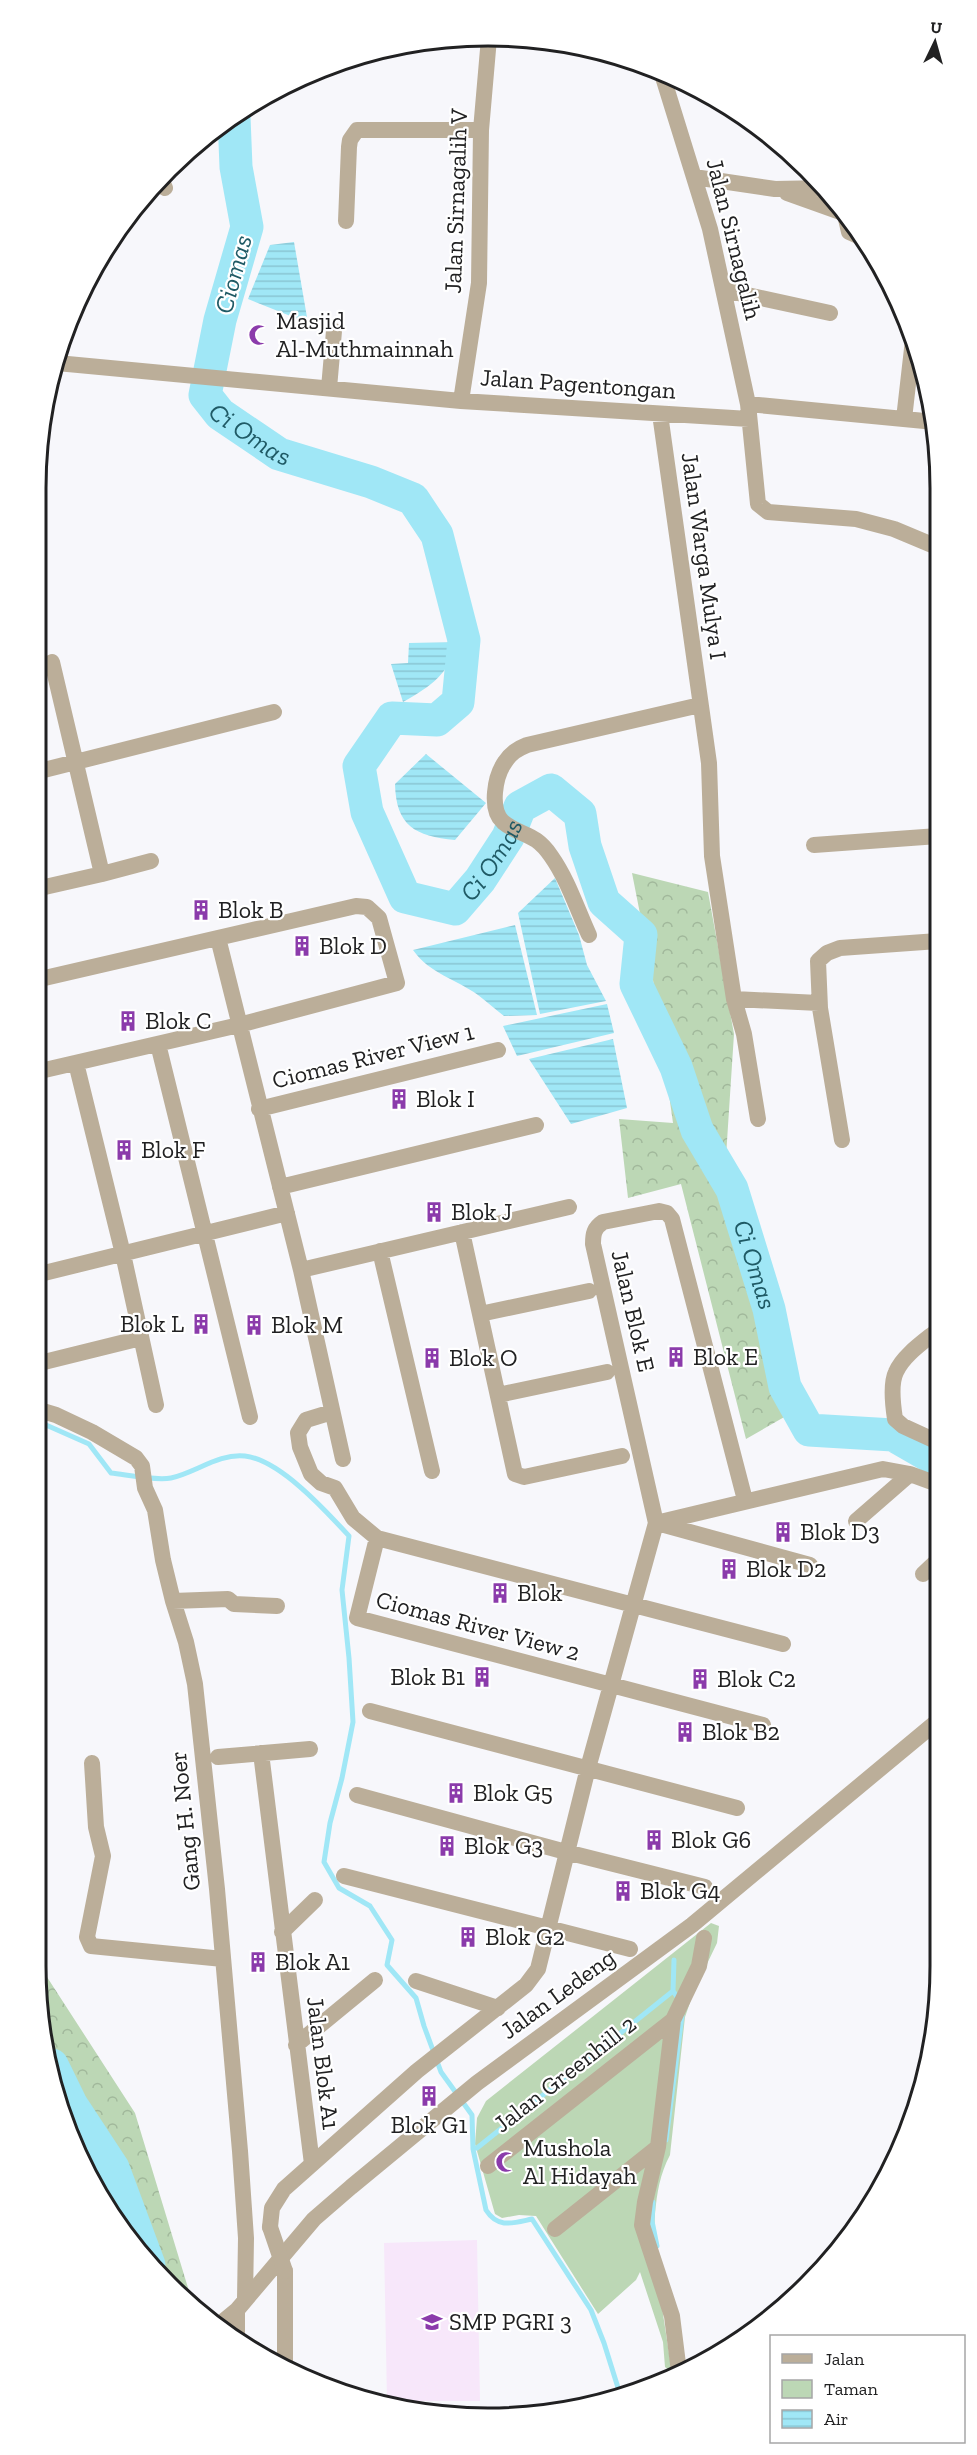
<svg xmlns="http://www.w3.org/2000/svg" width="977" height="2455" font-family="'Zilla Slab',serif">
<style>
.education{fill:#f7e7fa}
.green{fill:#bcd7b5}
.forest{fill:url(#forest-crowns)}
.water{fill:url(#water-rules)}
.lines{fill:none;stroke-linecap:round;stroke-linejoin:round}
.stream{stroke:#a0e7f6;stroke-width:5}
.river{stroke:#a0e7f6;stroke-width:33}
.minor{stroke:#bbae99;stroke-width:16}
.minor-bridge{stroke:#bbae99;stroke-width:16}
.labels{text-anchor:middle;stroke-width:4.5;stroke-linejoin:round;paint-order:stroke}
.street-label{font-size:24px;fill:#212122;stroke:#fff}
.poi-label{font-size:24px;fill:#212122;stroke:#fff;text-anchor:start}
.water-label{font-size:26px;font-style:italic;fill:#1f5a65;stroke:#fff}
.rim{fill:none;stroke:#212122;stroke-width:3}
</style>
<defs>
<pattern id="forest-crowns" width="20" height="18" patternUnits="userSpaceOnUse" patternTransform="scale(1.5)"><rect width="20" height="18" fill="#bcd7b5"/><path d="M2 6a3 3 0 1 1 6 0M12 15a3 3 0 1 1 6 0" fill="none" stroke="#a1b89b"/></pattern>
<pattern id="water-rules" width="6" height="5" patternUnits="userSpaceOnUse" patternTransform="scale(1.5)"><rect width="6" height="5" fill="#a0e7f6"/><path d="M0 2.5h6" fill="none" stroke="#8ac6d3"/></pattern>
</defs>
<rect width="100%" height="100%" fill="#f7f7fb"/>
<path class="education" d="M 477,2240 L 480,2401 L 387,2401 L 384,2243 Z"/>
<path class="green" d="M 711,1923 L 719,1926 L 717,1943 L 694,1991 L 685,2017 L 670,2155 C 660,2174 657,2192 655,2214 C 654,2224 656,2232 652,2242 L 672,2373 L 665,2367 L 663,2342 L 640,2272 L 636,2280 L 598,2314 L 536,2216 L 519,2215 L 502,2218 L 495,2214 L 475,2144 L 477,2118 L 486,2101 Z"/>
<path class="forest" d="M 632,873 L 708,892 L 734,1034 L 724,1187 L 786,1416 L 746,1439 L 681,1184 L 628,1198 L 619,1119 L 673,1123 L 653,980 Z
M 36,1960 L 135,2113 L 192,2301 L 148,2265 L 102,2200 L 83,2163 L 60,2112 Z"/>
<path class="water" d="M 294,242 L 308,323 L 248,299 L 270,245 Z
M 459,642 C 447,675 433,685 403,702 L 391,664 L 408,663 L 409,643 Z
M 426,754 L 486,803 L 455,840 C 415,836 396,826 395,784 Z
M 555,878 L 579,935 L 587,965 L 606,1001 L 540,1014 L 518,913 Z
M 515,925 L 537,1015 L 504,1016 C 495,1009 487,1002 478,995 C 456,979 430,974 413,950 Z
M 607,1004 L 614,1033 L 517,1056 L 503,1026 Z
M 613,1039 L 627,1108 L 571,1124 L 529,1059 Z"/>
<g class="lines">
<path class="stream" d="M 36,1426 L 46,1425 L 89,1444 L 111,1473 C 128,1475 155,1481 171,1478 C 195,1473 219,1453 245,1456 C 280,1460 326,1511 349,1536 L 342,1590 L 349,1658 L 353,1722 L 342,1778 L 330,1823 L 324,1862 L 339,1888 L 370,1906 L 392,1940 L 387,1965 L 416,1998 L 424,2026 L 441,2072 L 472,2115 L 473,2149 L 486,2210 C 498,2229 513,2223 532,2219 L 591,2310 L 604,2343 L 620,2394
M 674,1960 L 673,1991 L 680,2001
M 666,2140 L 682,2016
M 477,2148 L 673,1991
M 653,2202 L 652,2221 L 657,2246"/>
<g class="river">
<path id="s1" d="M 234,117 L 236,167 L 247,227 L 220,320 L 205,395 L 220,414 L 279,454 L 371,482 L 413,499 L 437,535 L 464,640 L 458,702 L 437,720 L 392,718 L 359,766 L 367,812 L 405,897 L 455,909 L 480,880 L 508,837 L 520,807 L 551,790 L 580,814 L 585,846 L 604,902 L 641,935 L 636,984 L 676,1067 L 697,1130 L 732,1189 L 769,1309 L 785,1387 L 809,1430 L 893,1435 L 940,1462"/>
<path d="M 52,2065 L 71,2104 L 113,2168 L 149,2265"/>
</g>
<path class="minor" d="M 662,74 L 710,229 L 748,404 L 758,504 L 768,512 L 856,519 L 894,529 L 937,547
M 694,177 L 775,189 L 826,188
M 161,179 L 165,188
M 787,193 L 843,213
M 846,219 L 849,232 L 858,236
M 346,221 L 349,147 L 350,140 L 357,130 L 481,130
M 724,290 L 830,313
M 57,363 L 461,401 L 749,419
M 329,388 L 334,331
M 461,401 L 479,283 L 481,130 L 489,38
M 748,404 L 935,422
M 660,414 L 709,763 L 712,856 L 734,999 L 744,1034 L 758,1119
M 904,419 L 913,340
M 36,772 L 274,712
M 814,845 L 938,836
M 102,874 L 151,861
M 36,889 L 102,874 L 52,662
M 589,935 C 577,909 568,880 551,856 C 534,831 521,837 503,822 C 489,809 495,776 505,762 C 511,753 517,749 527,745 L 700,705
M 218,938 L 301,1270 L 569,1207
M 36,980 L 356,906 L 367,907 L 379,918 L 397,983 L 239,1025 L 36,1072
M 734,999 L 819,1003
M 158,1044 L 250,1417
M 76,1063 L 123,1254 L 156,1405
M 259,1109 L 498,1050
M 842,1140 L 820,1008 L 818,961 L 827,953 L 840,948 L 938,941
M 280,1187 L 536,1125
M 462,1232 L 515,1474 L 524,1477 L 622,1456
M 380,1251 L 432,1471
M 301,1270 L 343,1459
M 36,1275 L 287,1213
M 480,1314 L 589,1291
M 939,1329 C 926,1340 903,1355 896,1372 C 890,1384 893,1406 895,1419 L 903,1426 L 940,1443
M 36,1364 L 141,1338
M 498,1395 L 607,1372
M 36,1409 L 56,1415 L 92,1432 L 136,1458 L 142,1466 L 145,1488 L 155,1510 L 163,1560 L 173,1601 L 186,1642 L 195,1684 L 217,1889 L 240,2151 L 246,2238 L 245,2299
M 332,1412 L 306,1420 L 298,1433 L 300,1447 L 311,1474 L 321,1483 L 335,1488 L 353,1518 L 377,1538
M 856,1521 L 910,1474
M 656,1523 L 883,1469 L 910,1474 L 940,1485
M 657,1523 L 810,1565
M 923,1574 L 940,1558
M 173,1601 L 228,1599 L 234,1604 L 277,1606
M 370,1711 L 737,1808
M 763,1725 L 357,1618 L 377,1538 L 783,1644
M 261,1753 L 312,2164
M 218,1757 L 310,1749
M 92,1763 L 96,1827 L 103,1856 L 87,1937 L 91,1946 L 223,1959
M 357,1795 L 566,1852 L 705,1887
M 344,1876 L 630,1949
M 282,1932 L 315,1900
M 416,1981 L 498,2008
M 296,2045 L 375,1980
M 488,2166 L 673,2020
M 270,2227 L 272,2208 L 284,2189 L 417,2071 L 526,1985 L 538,1969 L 588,1768 L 656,1523 L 593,1244 C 593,1234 594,1228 603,1222 L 659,1211 L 667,1213 L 672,1219 L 745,1500
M 555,2229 L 658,2147
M 237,2310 L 237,2338
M 220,2324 L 237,2310 L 314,2219 L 351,2187 L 477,2083 L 692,1925 L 940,1719
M 285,2368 L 285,2271
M 679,2372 L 672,2316 L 642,2225 L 645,2202 L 658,2147 L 673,2020 L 699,1966 L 704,1938"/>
<path class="minor-bridge" d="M 270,2227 L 285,2271"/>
</g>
<defs>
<g id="mosque-bare" transform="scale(1.62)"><path d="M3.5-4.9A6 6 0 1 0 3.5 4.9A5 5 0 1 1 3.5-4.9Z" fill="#8b3bab" stroke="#fff" stroke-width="2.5" paint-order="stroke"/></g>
<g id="building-bare" transform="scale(1.62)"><path d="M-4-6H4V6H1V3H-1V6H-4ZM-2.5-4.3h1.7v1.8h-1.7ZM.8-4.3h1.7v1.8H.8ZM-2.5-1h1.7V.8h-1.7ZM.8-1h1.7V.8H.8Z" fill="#8b3bab" stroke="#fff" stroke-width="2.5" paint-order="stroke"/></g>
<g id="school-bare" transform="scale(1.62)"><path d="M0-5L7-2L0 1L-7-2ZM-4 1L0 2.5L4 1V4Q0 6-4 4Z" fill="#8b3bab" stroke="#fff" stroke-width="2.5" paint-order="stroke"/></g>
</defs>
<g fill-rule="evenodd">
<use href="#mosque-bare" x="259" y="335"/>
<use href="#building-bare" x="201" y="910"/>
<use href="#building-bare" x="302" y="946"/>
<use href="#building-bare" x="128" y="1021"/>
<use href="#building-bare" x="399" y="1099"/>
<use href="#building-bare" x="124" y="1150"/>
<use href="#building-bare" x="434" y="1212"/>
<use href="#building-bare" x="201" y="1324"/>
<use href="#building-bare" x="254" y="1325"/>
<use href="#building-bare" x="676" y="1357"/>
<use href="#building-bare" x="432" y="1358"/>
<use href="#building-bare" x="783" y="1532"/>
<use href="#building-bare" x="729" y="1569"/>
<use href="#building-bare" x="500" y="1593"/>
<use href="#building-bare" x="482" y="1677"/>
<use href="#building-bare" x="700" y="1679"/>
<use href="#building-bare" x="685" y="1732"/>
<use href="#building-bare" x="456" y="1793"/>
<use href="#building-bare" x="654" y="1840"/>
<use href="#building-bare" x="447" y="1846"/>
<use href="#building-bare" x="623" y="1891"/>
<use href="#building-bare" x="468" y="1937"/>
<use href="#building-bare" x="258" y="1962"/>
<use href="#building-bare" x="429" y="2096"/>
<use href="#mosque-bare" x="506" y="2162"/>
<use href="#school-bare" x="432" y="2322"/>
</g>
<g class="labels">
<g class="street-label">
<text transform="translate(456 201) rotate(-88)" y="8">Jalan Sirnagalih V</text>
<text transform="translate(734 239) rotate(76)" y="8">Jalan Sirnagalih</text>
<text transform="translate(578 384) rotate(4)" y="8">Jalan Pagentongan</text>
<text transform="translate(704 556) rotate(82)" y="8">Jalan Warga Mulya I</text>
<text transform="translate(373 1056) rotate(-14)" y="8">Ciomas River View 1</text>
<text transform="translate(633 1311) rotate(77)" y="8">Jalan Blok E</text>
<text transform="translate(478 1626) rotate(15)" y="8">Ciomas River View 2</text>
<text transform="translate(185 1821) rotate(-96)" y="8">Gang H. Noer</text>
<text transform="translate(558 1994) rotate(-36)" y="8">Jalan Ledeng</text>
<text transform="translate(323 2063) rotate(83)" y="8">Jalan Blok A1</text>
<text transform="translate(565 2074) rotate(-38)" y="8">Jalan Greenhill 2</text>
</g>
<g class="poi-label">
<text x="276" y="329">Masjid<tspan x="276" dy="28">Al-Muthmainnah</tspan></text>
<text x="218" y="918">Blok B</text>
<text x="319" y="954">Blok D</text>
<text x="145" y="1029">Blok C</text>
<text x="416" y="1107">Blok I</text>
<text x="141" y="1158">Blok F</text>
<text x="451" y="1220">Blok J</text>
<text x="184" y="1332" text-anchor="end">Blok L</text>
<text x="271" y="1333">Blok M</text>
<text x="693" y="1365">Blok E</text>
<text x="449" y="1366">Blok O</text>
<text x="800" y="1540">Blok D3</text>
<text x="746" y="1577">Blok D2</text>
<text x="517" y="1601">Blok</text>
<text x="465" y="1685" text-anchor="end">Blok B1</text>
<text x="717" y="1687">Blok C2</text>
<text x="702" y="1740">Blok B2</text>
<text x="473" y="1801">Blok G5</text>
<text x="671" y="1848">Blok G6</text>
<text x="464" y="1854">Blok G3</text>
<text x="640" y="1899">Blok G4</text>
<text x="485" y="1945">Blok G2</text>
<text x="275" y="1970">Blok A1</text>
<text x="429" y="2133" text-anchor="middle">Blok G1</text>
<text x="523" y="2156">Mushola<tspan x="523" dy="28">Al Hidayah</tspan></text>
<text x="449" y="2330">SMP PGRI 3</text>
</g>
<g class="water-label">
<text transform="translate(233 274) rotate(-75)" y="9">Ciomas</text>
<text dy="9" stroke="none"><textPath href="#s1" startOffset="345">Ci Omas</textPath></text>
<text dy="9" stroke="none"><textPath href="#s1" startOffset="1119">Ci Omas</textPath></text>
<text dy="9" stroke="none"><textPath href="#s1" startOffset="1749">Ci Omas</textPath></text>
</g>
</g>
<path d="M0 0H977V2455H0ZM488 46H488A442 442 0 0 1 930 488V1966A442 442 0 0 1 488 2408H488A442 442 0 0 1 46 1966V488A442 442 0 0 1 488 46Z" fill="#fff" fill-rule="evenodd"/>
<path class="rim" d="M488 46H488A442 442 0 0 1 930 488V1966A442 442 0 0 1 488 2408H488A442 442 0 0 1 46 1966V488A442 442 0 0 1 488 46Z"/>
<rect x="770" y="2335" width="195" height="108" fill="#ffffff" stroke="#a6a6a7" stroke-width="1.5"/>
<rect x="782" y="2354" width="30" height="9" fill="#bbae99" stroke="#a6a6a7" stroke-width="1.5"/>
<text x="824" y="2365" font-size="18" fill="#212122">Jalan</text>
<rect x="782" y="2380" width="30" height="18" fill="#bcd7b5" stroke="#a6a6a7" stroke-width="1.5"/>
<text x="824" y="2395" font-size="18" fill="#212122">Taman</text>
<rect x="782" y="2410" width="30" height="18" fill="url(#water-rules)" stroke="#a6a6a7" stroke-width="1.5"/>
<text x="824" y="2425" font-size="18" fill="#212122">Air</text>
<g transform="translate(935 42) rotate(5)" stroke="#ffffff" stroke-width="4.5" paint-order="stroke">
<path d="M0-4.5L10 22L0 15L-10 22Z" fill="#212122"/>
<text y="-9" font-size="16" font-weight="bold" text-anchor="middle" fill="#212122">U</text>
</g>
</svg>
